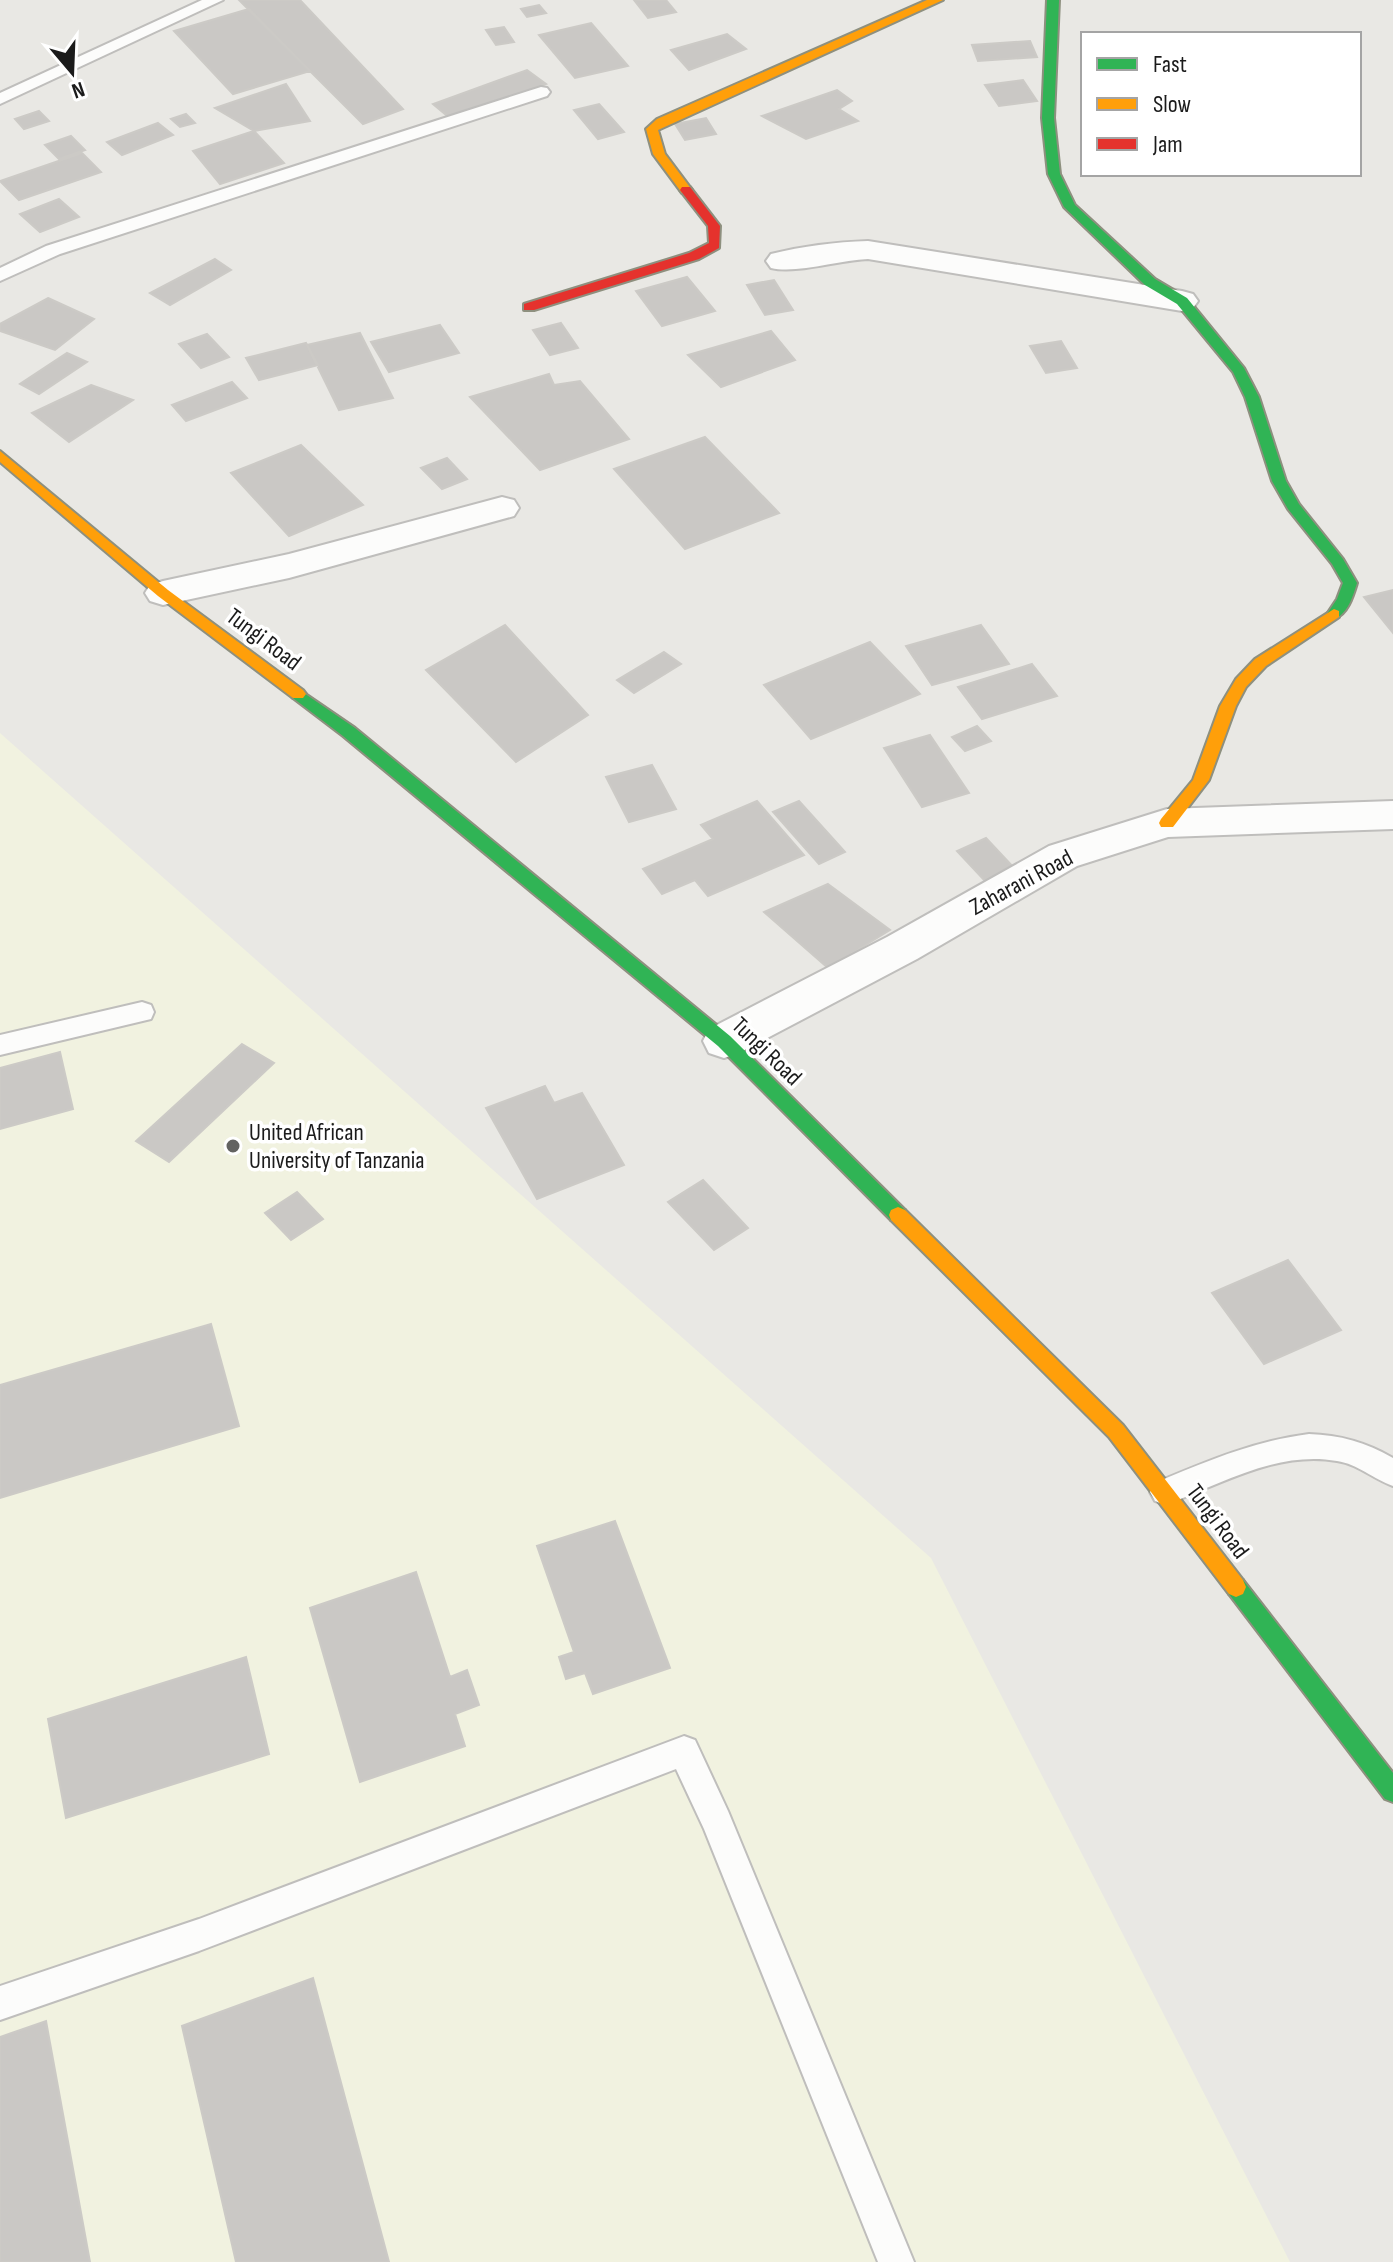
<svg xmlns="http://www.w3.org/2000/svg" width="1393" height="2262" font-family="'Sofia Sans Condensed',sans-serif">
<style>
.education{fill:#f1f2e0}
.building{fill:#cac8c5;stroke:#cccac6;stroke-width:2}
.lines{fill:none;stroke-linecap:round;stroke-linejoin:round}
.lane-casing{stroke:#bfbebc;stroke-width:4}
.street-casing{stroke:#bfbebc;stroke-width:4}
.fast-casing{stroke:#8e907f;stroke-width:4}
.slow-casing{stroke:#8e907f;stroke-width:4}
.jam-casing{stroke:#8e907f;stroke-width:4}
.lane{fill:#fcfcfb;fill-rule:evenodd}
.street{fill:#fcfcfb;fill-rule:evenodd}
.fast{fill:#30b455;fill-rule:evenodd}
.slow{fill:#ff9f0a;fill-rule:evenodd}
.jam{fill:#e5322d;fill-rule:evenodd}
.poi-dot{fill:#636361;stroke:#fff;stroke-width:3}
.labels{text-anchor:middle;stroke-width:7;stroke-linejoin:round;paint-order:stroke}
.street-label{font-size:24px;fill:#1b1b1b;stroke:#fff}
.poi-label{font-size:24px;fill:#1b1b1b;stroke:#fff;text-anchor:start}
</style>
<rect width="100%" height="100%" fill="#e9e8e4"/>
<path class="education" d="M 0,733 L 931,1558 L 1290,2262 L 0,2262 Z"/>
<path class="building" d="M 239,0 L 300,0 L 403,109 L 363,124 Z
M 634,0 L 666,0 L 676,12 L 648,18 Z
M 539,5 L 546,13 L 527,17 L 521,9 Z
M 249,9 L 310,71 L 233,94 L 174,31 Z
M 591,23 L 628,66 L 575,78 L 539,35 Z
M 504,27 L 514,42 L 496,45 L 486,30 Z
M 727,34 L 746,49 L 689,70 L 671,50 Z
M 1030,41 L 1037,57 L 978,61 L 972,45 Z
M 527,70 L 546,84 L 451,119 L 433,104 Z
M 1023,80 L 1037,101 L 999,106 L 985,85 Z
M 286,84 L 310,121 L 254,131 L 215,108 Z
M 837,90 L 852,101 L 839,109 L 858,121 L 806,139 L 762,116 Z
M 599,104 L 624,132 L 598,139 L 574,110 Z
M 39,111 L 49,121 L 24,129 L 15,119 Z
M 186,114 L 195,123 L 180,127 L 171,119 Z
M 706,118 L 716,134 L 685,140 L 675,124 Z
M 158,123 L 173,135 L 122,155 L 107,142 Z
M 254,131 L 284,163 L 220,184 L 193,151 Z
M 71,136 L 85,150 L 59,159 L 45,145 Z
M 82,153 L 101,172 L 19,200 L 0,181 Z
M 59,199 L 79,217 L 40,232 L 20,214 Z
M 215,259 L 231,270 L 170,305 L 150,293 Z
M 687,277 L 715,311 L 662,326 L 636,291 Z
M 774,280 L 793,310 L 765,315 L 747,285 Z
M 48,298 L 94,319 L 55,350 L 0,331 L 0,324 Z
M 561,323 L 578,348 L 550,355 L 533,330 Z
M 440,325 L 459,353 L 389,372 L 371,342 Z
M 771,331 L 795,360 L 721,387 L 688,355 Z
M 360,333 L 393,398 L 339,410 L 307,345 Z
M 207,334 L 229,357 L 201,368 L 179,344 Z
M 1061,341 L 1077,368 L 1046,373 L 1030,346 Z
M 306,343 L 318,365 L 259,380 L 246,358 Z
M 67,353 L 87,362 L 39,394 L 20,384 Z
M 549,374 L 554,385 L 580,381 L 629,439 L 540,470 L 470,397 Z
M 232,382 L 247,398 L 186,421 L 172,405 Z
M 91,385 L 133,400 L 69,442 L 32,413 Z
M 705,437 L 779,513 L 685,549 L 614,469 Z
M 301,445 L 363,505 L 289,536 L 231,473 Z
M 447,458 L 467,479 L 442,489 L 421,468 Z
M 1393,590 L 1393,633 L 1364,597 Z
M 505,625 L 588,715 L 516,762 L 426,670 Z
M 981,625 L 1009,664 L 932,685 L 906,646 Z
M 870,642 L 920,694 L 811,739 L 764,685 Z
M 664,652 L 681,664 L 634,693 L 617,680 Z
M 1032,664 L 1057,696 L 982,719 L 958,687 Z
M 977,726 L 991,741 L 965,751 L 952,737 Z
M 930,735 L 969,793 L 922,807 L 884,748 Z
M 652,765 L 676,809 L 629,822 L 606,777 Z
M 757,801 L 804,855 L 708,896 L 695,880 L 662,894 L 643,869 L 713,839 L 701,825 Z
M 799,801 L 845,852 L 819,864 L 773,812 Z
M 986,838 L 1015,869 L 986,882 L 957,851 Z
M 828,884 L 890,930 L 828,968 L 764,912 Z
M 242,1044 L 274,1063 L 169,1162 L 136,1141 Z
M 60,1052 L 73,1109 L 0,1129 L 0,1068 Z
M 545,1086 L 554,1103 L 582,1093 L 624,1165 L 537,1199 L 486,1108 Z
M 703,1180 L 748,1228 L 714,1250 L 668,1202 Z
M 297,1192 L 323,1219 L 291,1240 L 265,1213 Z
M 1288,1260 L 1341,1330 L 1264,1364 L 1212,1293 Z
M 211,1324 L 239,1426 L 0,1498 L 0,1385 Z
M 615,1521 L 670,1668 L 593,1694 L 585,1673 L 566,1679 L 559,1657 L 574,1652 L 537,1546 Z
M 416,1572 L 450,1677 L 467,1670 L 479,1705 L 455,1714 L 465,1746 L 360,1782 L 310,1608 Z
M 246,1657 L 269,1754 L 66,1818 L 48,1719 Z
M 313,1978 L 389,2262 L 236,2262 L 182,2026 Z
M 46,2021 L 90,2262 L 0,2262 L 0,2037 Z"/>
<g class="lines">
<g class="lane-casing">
<path id="lane" d="M 202,0 L 223,0 L 0,104 L 0,93 Z
M 541,87 L 547,88 L 550,92 L 547,96 L 60,254 L 0,281 L 0,268 L 46,246 Z
M 142,1002 L 151,1005 L 154,1012 L 151,1019 L 0,1055 L 0,1035 Z
M 1309,1434 C 1340,1435 1366,1442 1393,1458 L 1393,1486 C 1373,1479 1358,1464 1337,1461 C 1277,1450 1219,1485 1165,1505 L 1155,1501 L 1150,1492 L 1155,1483 C 1205,1462 1254,1441 1309,1434 Z
M 684,1736 L 695,1740 L 728,1811 L 914,2262 L 878,2262 L 704,1829 L 676,1769 L 199,1951 L 0,2020 L 0,1986 L 199,1919 Z"/>
</g>
<g class="street-casing">
<path id="street" d="M 868,241 L 1182,291 L 1193,294 L 1198,301 L 1193,308 L 1182,311 L 868,259 C 839,260 797,274 771,268 L 766,261 L 771,254 C 803,246 835,242 868,241 Z
M 502,497 L 514,500 L 519,508 L 514,516 L 289,578 L 163,605 L 150,601 L 145,593 L 150,585 L 163,581 L 289,554 Z
M 1393,801 L 1393,829 L 1168,837 L 1077,866 L 917,959 L 739,1053 L 724,1058 L 709,1053 L 703,1041 L 709,1029 L 887,937 L 1049,846 L 1167,809 Z"/>
</g>
<g class="fast-casing">
<path id="fast" d="M 1047,0 L 1059,0 L 1054,118 L 1060,174 L 1075,205 L 1155,279 L 1187,298 L 1244,368 L 1259,397 L 1286,481 L 1299,504 L 1343,559 L 1357,583 C 1353,596 1348,614 1334,619 L 1327,614 L 1337,599 L 1343,583 L 1332,564 L 1288,509 L 1272,481 L 1245,397 L 1233,372 L 1177,304 L 1145,285 L 1064,207 L 1048,174 L 1042,118 Z
M 298,689 L 355,728 L 730,1036 L 905,1210 L 907,1215 L 905,1220 L 891,1220 L 718,1046 L 343,736 L 293,698 L 290,694 Z
M 1236,1577 L 1243,1580 L 1393,1773 L 1393,1802 L 1385,1799 L 1229,1594 L 1226,1587 L 1229,1580 Z"/>
</g>
<g class="slow-casing">
<path id="slow" d="M 927,0 L 943,0 L 658,130 L 665,154 L 692,190 L 690,193 L 682,193 L 653,154 L 646,129 L 657,119 Z
M 0,451 L 168,590 L 303,690 L 306,694 L 303,698 L 293,698 L 158,596 L 0,462 Z
M 1334,609 L 1339,611 L 1339,617 L 1266,666 L 1246,687 L 1236,706 L 1209,780 L 1173,827 L 1161,827 L 1159,823 L 1161,819 L 1193,780 L 1220,706 L 1236,679 L 1255,659 Z
M 898,1207 L 905,1210 L 1123,1425 L 1243,1580 L 1246,1587 L 1243,1594 L 1236,1597 L 1229,1594 L 1109,1437 L 891,1220 L 889,1215 L 891,1210 Z"/>
</g>
<g class="jam-casing">
<path id="jam" d="M 682,187 L 690,187 L 720,226 L 719,248 L 699,259 L 534,310 L 524,310 L 524,304 L 689,253 L 709,243 L 708,226 L 680,190 Z"/>
</g>
<use href="#lane" class="lane"/>
<use href="#street" class="street"/>
<use href="#fast" class="fast"/>
<use href="#slow" class="slow"/>
<use href="#jam" class="jam"/>
</g>
<circle class="poi-dot" cx="233" cy="1146" r="8"/>
<g class="labels">
<g class="street-label">
<text transform="translate(264 639) rotate(37)" y="8">Tungi Road</text>
<text transform="translate(1021 882) rotate(-28)" y="8">Zaharani Road</text>
<text transform="translate(767 1051) rotate(44)" y="8">Tungi Road</text>
<text transform="translate(1218 1521) rotate(53)" y="8">Tungi Road</text>
</g>
<g class="poi-label">
<text x="249" y="1140">United African<tspan x="249" dy="28">University of Tanzania</tspan></text>
</g>
</g>
<rect x="1081" y="32" width="280" height="144" fill="#ffffff" stroke="#a4a4a4" stroke-width="2"/>
<rect x="1097" y="58" width="40" height="12" fill="#30b455" stroke="#a4a4a4" stroke-width="2"/>
<text x="1153" y="72" font-size="24" fill="#1b1b1b">Fast</text>
<rect x="1097" y="98" width="40" height="12" fill="#ff9f0a" stroke="#a4a4a4" stroke-width="2"/>
<text x="1153" y="112" font-size="24" fill="#1b1b1b">Slow</text>
<rect x="1097" y="138" width="40" height="12" fill="#e5322d" stroke="#a4a4a4" stroke-width="2"/>
<text x="1153" y="152" font-size="24" fill="#1b1b1b">Jam</text>
<g transform="translate(72 72) rotate(161)" stroke="#ffffff" stroke-width="6" paint-order="stroke">
<path d="M0-6L14 30L0 20L-14 30Z" fill="#1b1b1b"/>
<text y="-12" font-size="22" font-weight="bold" text-anchor="middle" fill="#1b1b1b">N</text>
</g>
</svg>
